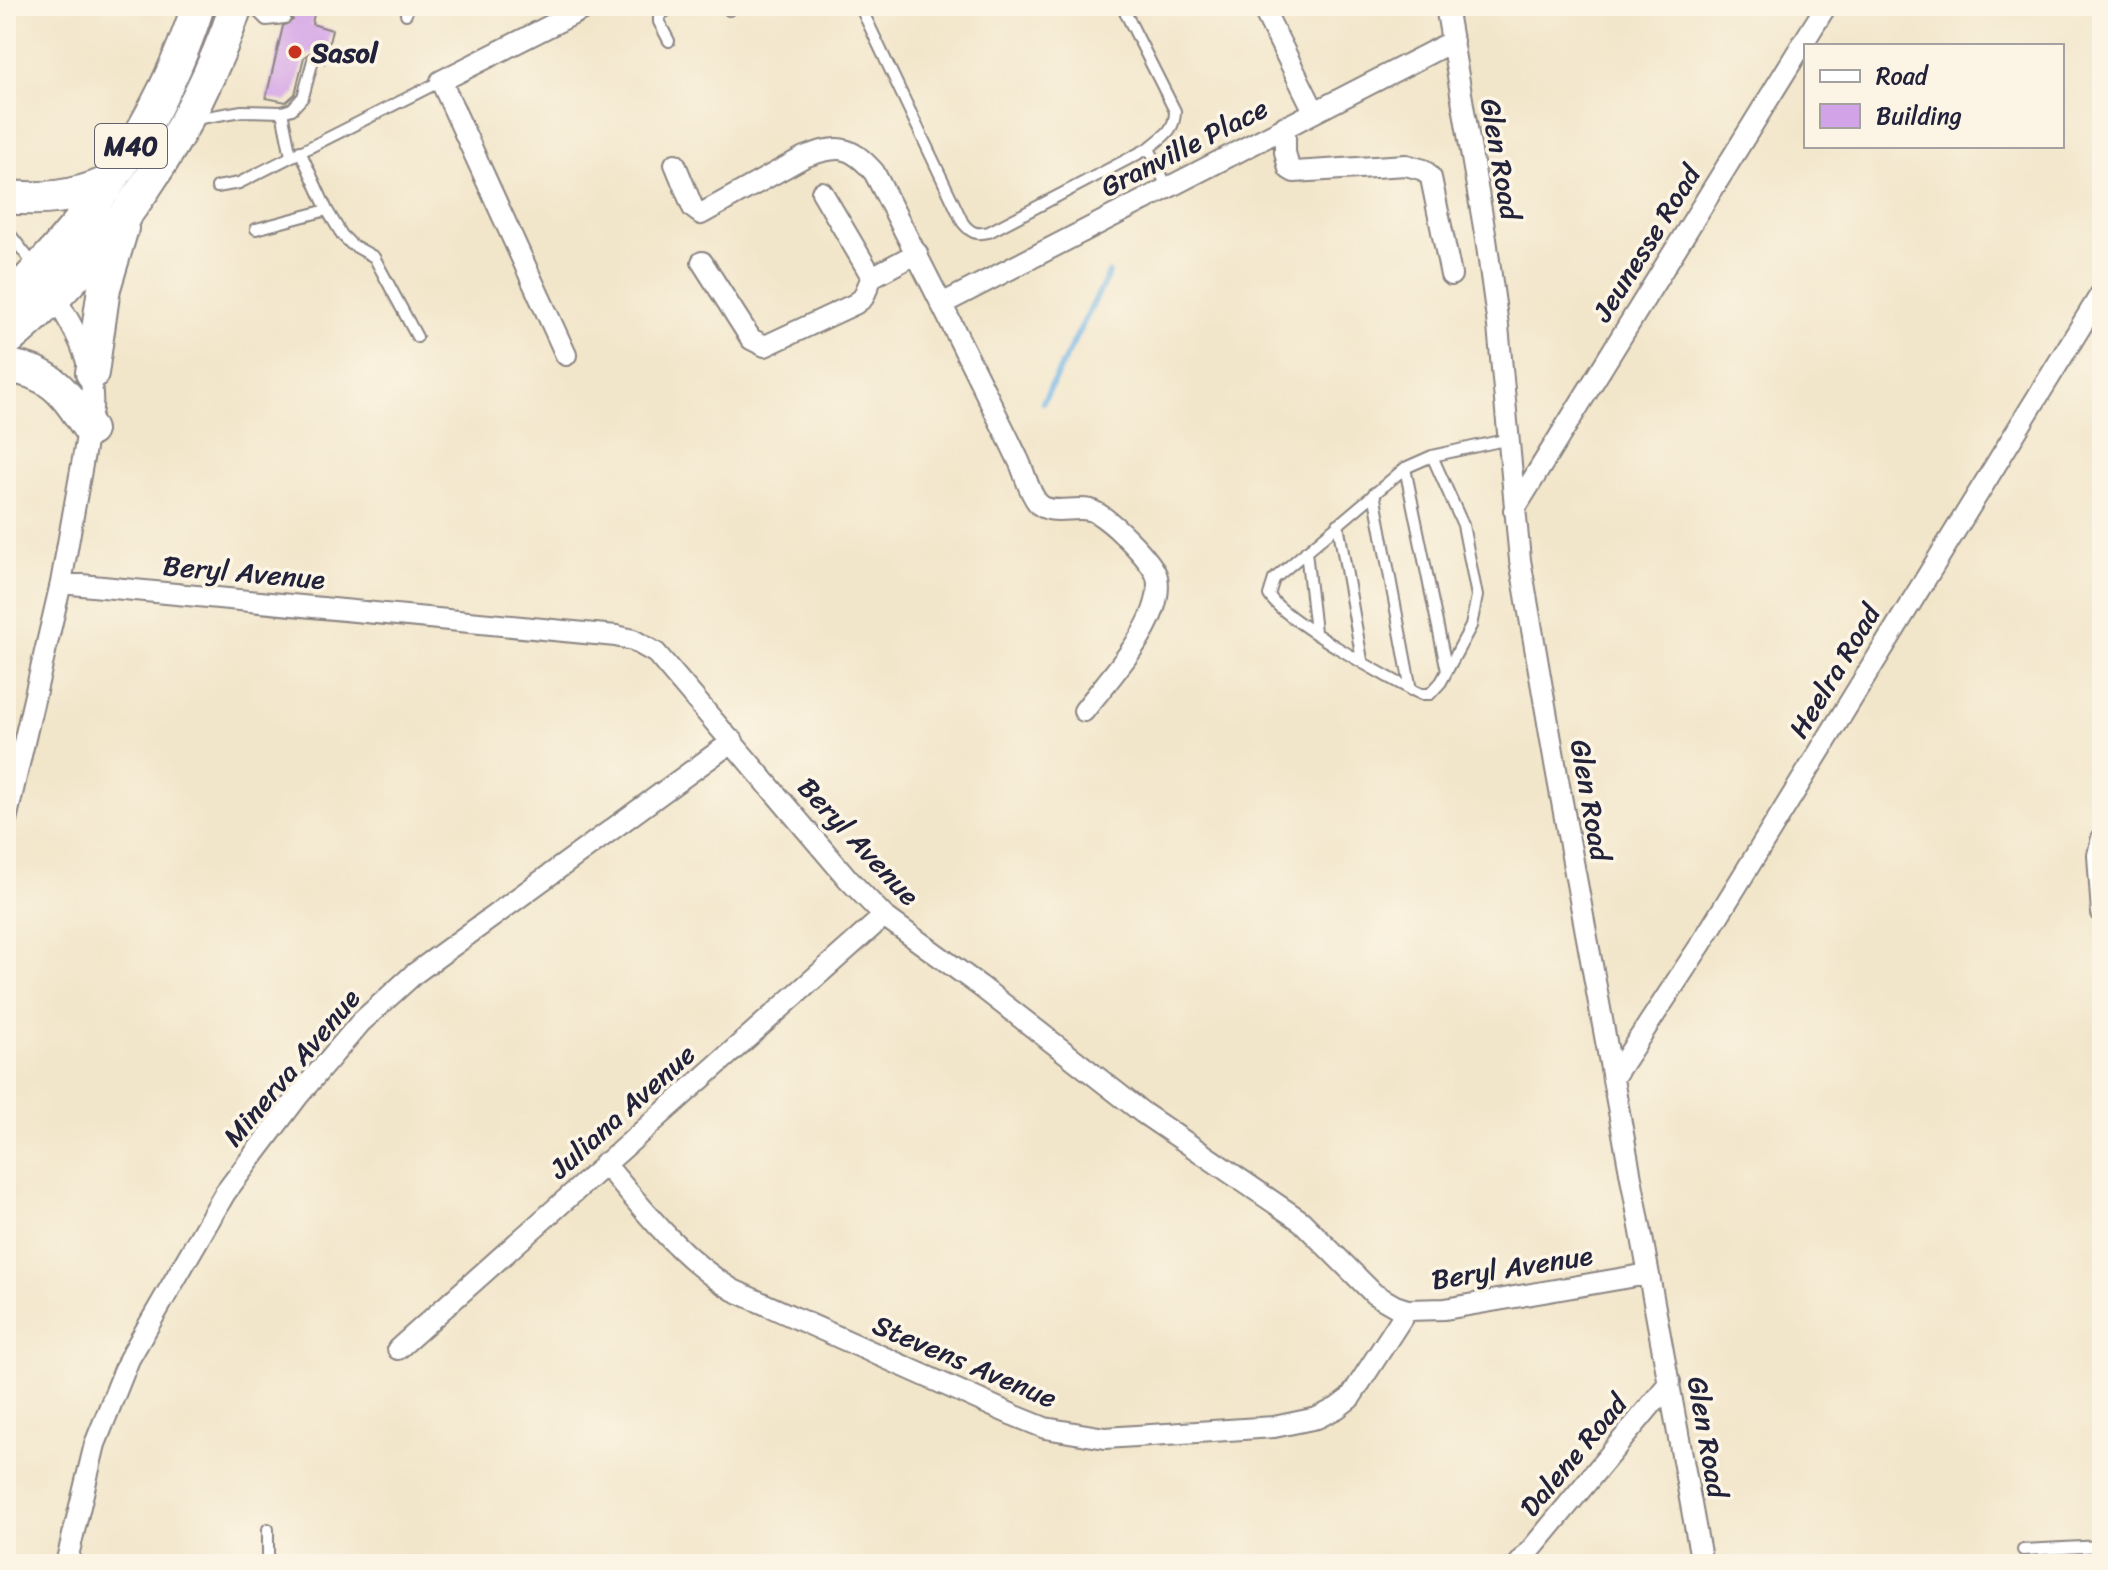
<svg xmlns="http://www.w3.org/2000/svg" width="2108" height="1570" font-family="Sriracha,sans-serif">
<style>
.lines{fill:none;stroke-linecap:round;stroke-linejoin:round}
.stream{stroke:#6fb4e5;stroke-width:6}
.building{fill:#d3a3e7}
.lane-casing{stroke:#8a8482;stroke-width:14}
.street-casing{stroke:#8a8482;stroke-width:24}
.primary-casing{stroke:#8a8482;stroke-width:36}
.lane{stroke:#fff;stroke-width:10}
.street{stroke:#fff;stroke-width:20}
.primary{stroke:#fff;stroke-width:32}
.poi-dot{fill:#c8321e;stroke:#fcf5e5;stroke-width:3}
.labels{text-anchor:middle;stroke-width:7;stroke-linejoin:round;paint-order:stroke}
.shield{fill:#fcf5e5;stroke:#63616e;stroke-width:2}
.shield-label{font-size:26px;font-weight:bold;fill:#22223b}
.poi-label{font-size:28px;font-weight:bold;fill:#22223b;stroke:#fcf5e5;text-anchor:start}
.street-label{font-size:28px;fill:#22223b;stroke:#fcf5e5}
</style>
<rect width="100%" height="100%" fill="#fcf5e5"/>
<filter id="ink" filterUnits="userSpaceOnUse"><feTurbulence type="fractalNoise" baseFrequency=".0125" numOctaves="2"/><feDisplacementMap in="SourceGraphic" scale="16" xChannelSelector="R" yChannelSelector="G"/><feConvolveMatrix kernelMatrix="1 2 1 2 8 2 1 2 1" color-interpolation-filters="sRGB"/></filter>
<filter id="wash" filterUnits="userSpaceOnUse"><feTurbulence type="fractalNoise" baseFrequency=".006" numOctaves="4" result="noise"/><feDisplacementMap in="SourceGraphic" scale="32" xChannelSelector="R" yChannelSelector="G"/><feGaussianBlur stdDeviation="1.8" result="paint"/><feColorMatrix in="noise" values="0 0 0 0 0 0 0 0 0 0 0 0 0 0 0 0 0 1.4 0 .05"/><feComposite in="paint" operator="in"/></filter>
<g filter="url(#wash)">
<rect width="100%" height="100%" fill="#f2e6ca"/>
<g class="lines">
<path class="stream" d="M 1043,402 L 1109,273"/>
</g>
<g id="blocks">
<path class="building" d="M 287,8 L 314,14 L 312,24 L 332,30 L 324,63 L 316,53 L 310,53 L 304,57 L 295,94 L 286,102 L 266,98 L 283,26 L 293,20 Z"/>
</g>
</g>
<g filter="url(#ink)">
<use href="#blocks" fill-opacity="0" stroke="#8a8482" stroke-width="2"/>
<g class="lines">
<g class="lane-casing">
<path id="lane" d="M 252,6 L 266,20 L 285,18
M 727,6 L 729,10
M 860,6 L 963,223 C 971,233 976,235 989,232 L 1149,148 L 1167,187
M 1122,6 L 1175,111 C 1175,131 1163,136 1149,148
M 406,14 L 408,6
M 669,41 L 659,22 L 659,16 L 673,6
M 282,112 L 291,156
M 195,119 L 242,111 L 282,112 L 292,109 L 303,97 L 313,60
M 300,151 L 327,210 L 342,235 L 351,244 L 374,257 L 417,337
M 217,187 L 239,183 L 441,81
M 6,229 L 34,265
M 256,229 L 327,210
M 1432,456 L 1463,525 L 1477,596 L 1471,626 L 1441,682 L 1430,694 L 1421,694 C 1393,682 1281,618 1269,595 L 1274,579 L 1405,468 L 1432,456 L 1509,439
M 1405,468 L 1447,671
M 1374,493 L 1411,690
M 1338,524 L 1362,660
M 1306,551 L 1315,632
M 268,1529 L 268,1564
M 2023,1550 L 2102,1546"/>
</g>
<g class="street-casing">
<path id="street" d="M 1262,6 L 1314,111
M 1446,6 L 1486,239 L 1498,326 L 1520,560 L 1556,769 L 1702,1564
M 1285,126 L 1285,152 L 1289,169 L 1294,172 L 1406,165 L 1424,170 L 1431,178 L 1451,275
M 675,164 L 693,208 L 701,214 L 804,157 C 838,145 849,144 874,172 C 916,253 957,334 997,416 C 1004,430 1011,444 1018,459 C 1025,473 1028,491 1038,503 C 1049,516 1074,506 1090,510 C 1106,514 1153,561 1157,577 C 1166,620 1108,679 1084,711
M 822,192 L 872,277
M 702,262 L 751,339 L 765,346 L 855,304 L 863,298 L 872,277 L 917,253
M 942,304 L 1453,41
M 566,355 L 441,81 L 589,6
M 1514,510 L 1826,6
M 61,583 L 616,636 L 633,640 L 656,653 L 848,879 L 884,916 L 980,986 L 1143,1113 L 1301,1221 L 1374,1294 L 1395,1306 L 1407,1310 L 1445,1309 L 1648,1274
M 6,820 L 61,583 L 92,408 C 95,361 74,327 49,288
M 2102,838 L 2098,855 L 2102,913
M 1613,1078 L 1701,944 L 2102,292
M 604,1163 C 644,1210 680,1258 733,1290 L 1013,1415 L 1045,1428 L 1105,1438 L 1274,1427 L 1317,1418 L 1337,1408 L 1350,1398 L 1407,1310
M 398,1349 L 884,916
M 66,1564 L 95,1444 L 129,1359 L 225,1193 L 298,1096 L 361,1022 L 414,974 L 733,741
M 1519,1564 L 1670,1382"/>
</g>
<g class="primary-casing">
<path id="primary" d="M 6,197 C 43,200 73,198 107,183
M 6,302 C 90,222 163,118 198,6
M 6,341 C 108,258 195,130 236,6
M 6,366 C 52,371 66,394 90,430
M 92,373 L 104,288 L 122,228"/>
</g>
<use href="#lane" class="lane"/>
<use href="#street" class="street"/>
<use href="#primary" class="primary"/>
</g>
</g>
<circle class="poi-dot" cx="295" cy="52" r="8"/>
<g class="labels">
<rect class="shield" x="95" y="124" width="72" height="44" rx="6"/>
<g class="shield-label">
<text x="131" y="155">M40</text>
</g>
<g class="poi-label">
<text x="311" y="62">Sasol</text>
</g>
<g class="street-label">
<text transform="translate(1184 147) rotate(-27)" y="10">Granville Place</text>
<text transform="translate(1501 159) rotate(80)" y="10">Glen Road</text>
<text transform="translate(1646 243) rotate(-58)" y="10">Jeunesse Road</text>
<text transform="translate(244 572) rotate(5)" y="10">Beryl Avenue</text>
<text transform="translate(1834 671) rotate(-59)" y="10">Heelra Road</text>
<text transform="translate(1591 800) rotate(80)" y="10">Glen Road</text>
<text transform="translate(859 841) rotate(47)" y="10">Beryl Avenue</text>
<text transform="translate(291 1067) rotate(-50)" y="10">Minerva Avenue</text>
<text transform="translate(622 1111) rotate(-42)" y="10">Juliana Avenue</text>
<text transform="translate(1512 1267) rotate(-9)" y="10">Beryl Avenue</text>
<text transform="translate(965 1361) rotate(23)" y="10">Stevens Avenue</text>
<text transform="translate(1708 1437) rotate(80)" y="10">Glen Road</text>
<text transform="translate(1573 1455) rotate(-50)" y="10">Dalene Road</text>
</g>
</g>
<rect width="2108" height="1570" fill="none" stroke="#fcf5e5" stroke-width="32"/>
<rect x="1804" y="44" width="260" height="104" fill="#fcf5e5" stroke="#a5a1a1" stroke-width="2"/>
<rect x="1820" y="70" width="40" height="12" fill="#ffffff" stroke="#a5a1a1" stroke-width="2"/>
<text x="1876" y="84" font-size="24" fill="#22223b">Road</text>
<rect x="1820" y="104" width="40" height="24" fill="#d3a3e7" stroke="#a5a1a1" stroke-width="2"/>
<text x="1876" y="124" font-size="24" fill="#22223b">Building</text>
</svg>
